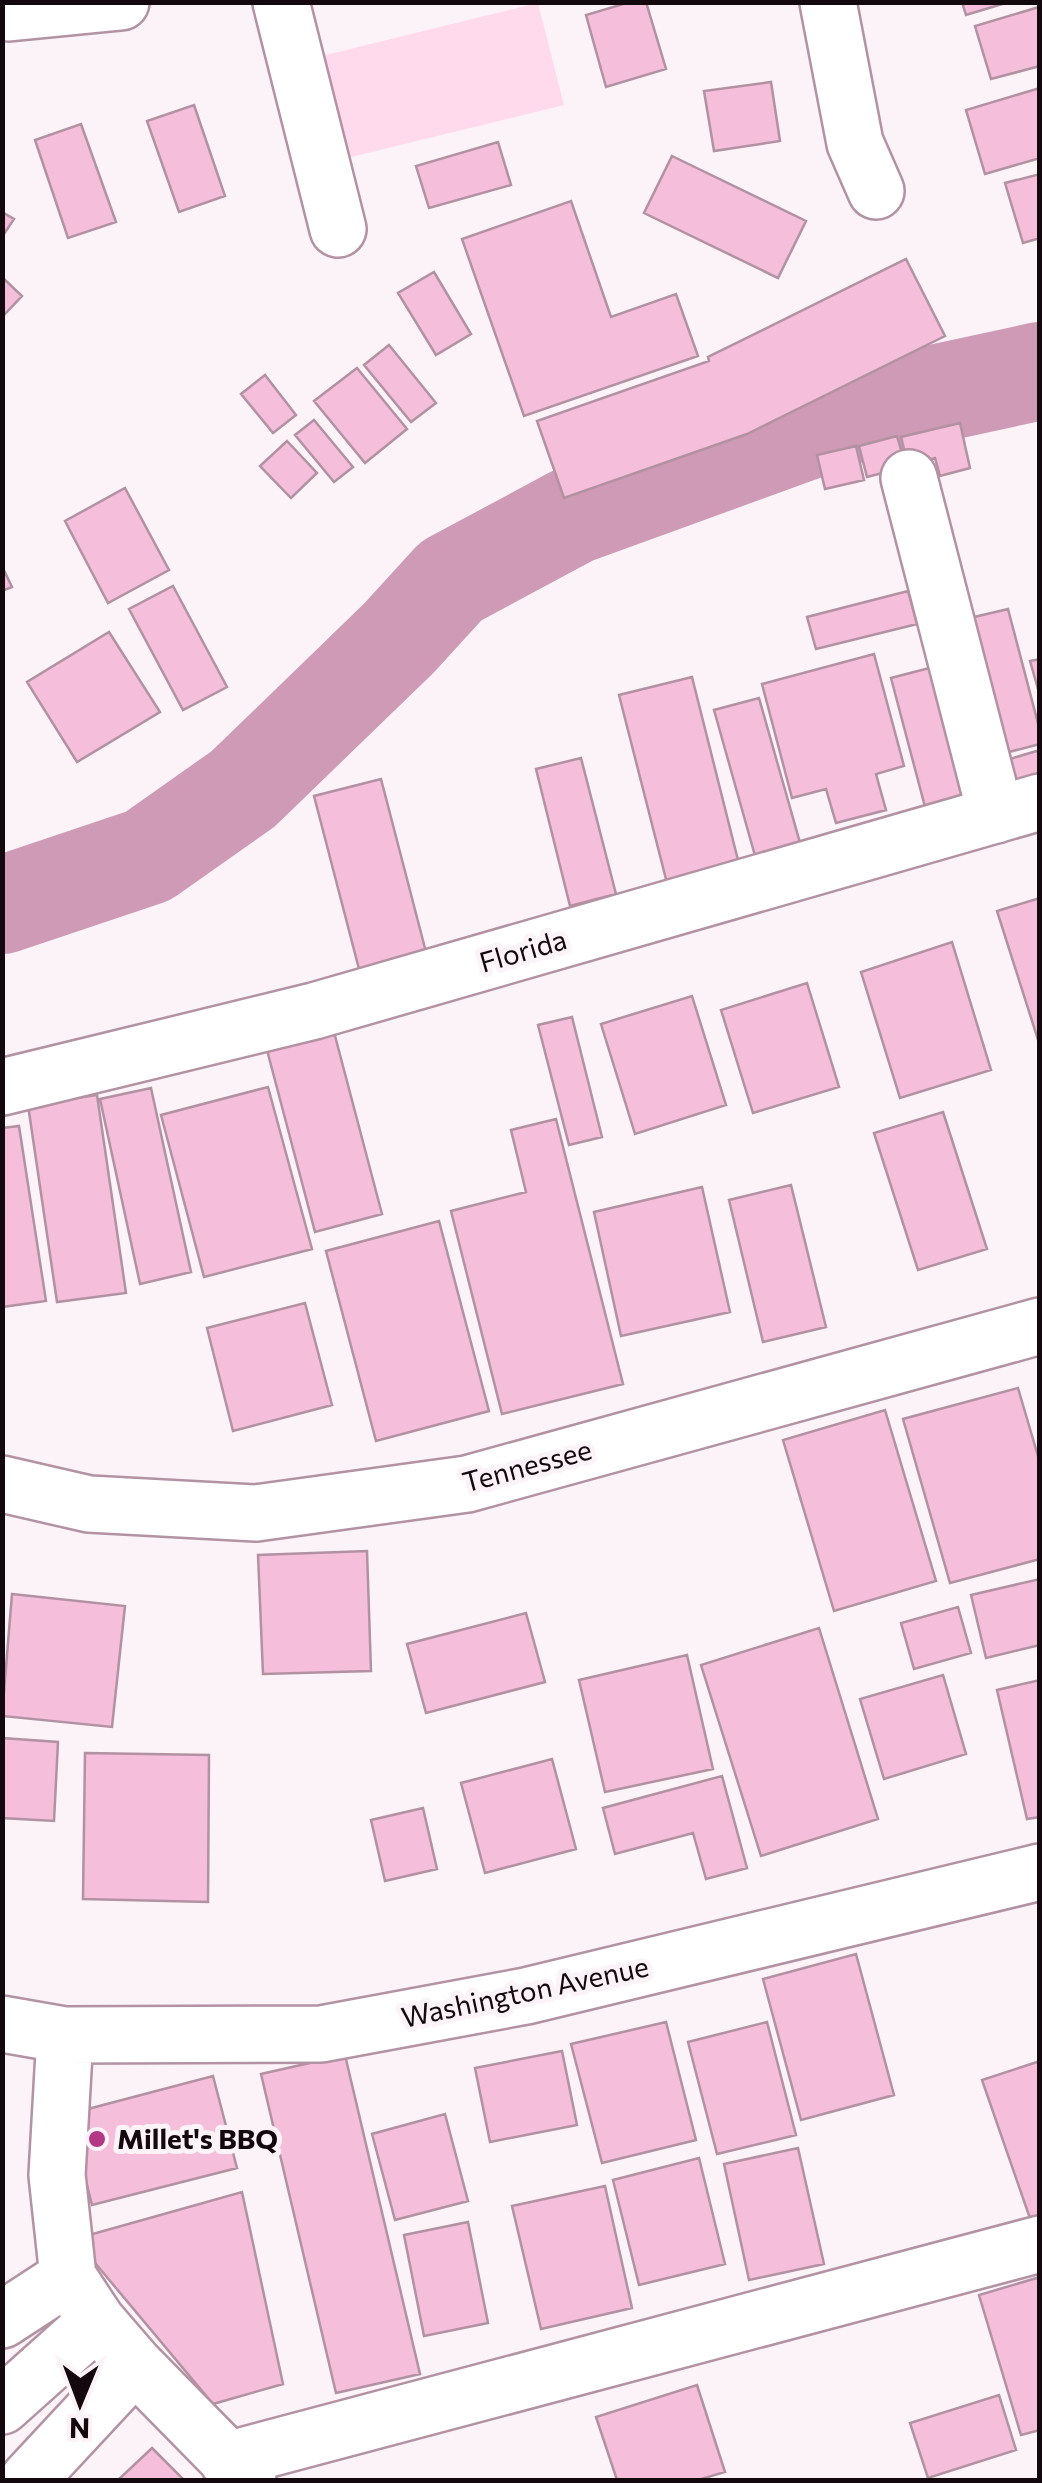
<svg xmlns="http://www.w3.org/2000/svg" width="1042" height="2483" font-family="Commissioner,sans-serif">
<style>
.green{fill:#ffd9ec}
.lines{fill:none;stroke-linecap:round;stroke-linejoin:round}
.river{stroke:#ce9ab6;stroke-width:98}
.building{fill:#f5bedb;stroke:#b291a2;stroke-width:2.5}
.minor-casing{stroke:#b392a3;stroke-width:60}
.minor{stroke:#fff;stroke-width:55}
.poi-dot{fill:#b43786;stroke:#fbf3f7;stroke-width:4}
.labels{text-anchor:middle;stroke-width:10;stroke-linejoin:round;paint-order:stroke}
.street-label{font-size:28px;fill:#13080e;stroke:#fbf3f7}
.poi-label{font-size:28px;font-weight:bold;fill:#13080e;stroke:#fbf3f7;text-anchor:start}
</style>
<rect width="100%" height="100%" fill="#fbf3f7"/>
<path class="green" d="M 538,3 L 564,105 L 343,159 L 318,57 Z"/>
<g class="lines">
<path class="river" d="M 2,905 L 148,856 L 243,789 L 399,638 L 451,581 L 572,516 L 869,408 L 1040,371"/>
</g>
<path class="building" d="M 630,2 L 646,2 L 666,69 L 606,87 L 586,15 Z
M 962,2 L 1009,2 L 966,15 Z
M 1039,7 L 1040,66 L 991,79 L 975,26 Z
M 771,82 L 780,141 L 714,151 L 704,91 Z
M 1040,88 L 1040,158 L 985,174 L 966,110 Z
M 194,105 L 225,196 L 179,212 L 147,121 Z
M 81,124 L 116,222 L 68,238 L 35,140 Z
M 498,142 L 511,185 L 429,208 L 416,166 Z
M 672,156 L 806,221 L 778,278 L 644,213 Z
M 1040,174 L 1040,238 L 1023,243 L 1005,183 Z
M 571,201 L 611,317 L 676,294 L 698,356 L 524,416 L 462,239 Z
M 2,212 L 14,219 L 2,237 Z
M 906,259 L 945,336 L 747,434 L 564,498 L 537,421 L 709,361 L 708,357 Z
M 434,272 L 471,334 L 436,355 L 398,293 Z
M 3,278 L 22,296 L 2,317 L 2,279 Z
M 389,345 L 436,403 L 411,422 L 364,365 Z
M 357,368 L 407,429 L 365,463 L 314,401 Z
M 265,375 L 296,415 L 273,433 L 241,394 Z
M 314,420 L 353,467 L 334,482 L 295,435 Z
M 960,423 L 970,468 L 940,476 L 935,458 L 908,465 L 901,437 Z
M 897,436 L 906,467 L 867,477 L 859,446 Z
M 287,441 L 317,473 L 291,498 L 260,466 Z
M 856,446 L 864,480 L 825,489 L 817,455 Z
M 125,488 L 169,570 L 108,603 L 65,521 Z
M 2,566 L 12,587 L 2,591 Z
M 173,586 L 227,687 L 183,710 L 129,609 Z
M 908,591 L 917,624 L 816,649 L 807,617 Z
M 1008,609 L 1040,731 L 1040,744 L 1005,753 L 970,618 Z
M 109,632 L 160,712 L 77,762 L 27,682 Z
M 874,654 L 904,766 L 876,774 L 886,810 L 836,823 L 826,789 L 792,798 L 762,684 Z
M 1040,659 L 1040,696 L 1030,661 Z
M 937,666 L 975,810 L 929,822 L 891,678 Z
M 692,677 L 740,868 L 668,887 L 619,695 Z
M 759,698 L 806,864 L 761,877 L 714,710 Z
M 1040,750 L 1040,793 L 1005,803 L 993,764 Z
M 581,758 L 616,894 L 570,906 L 536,769 Z
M 381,779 L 426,952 L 359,969 L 314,796 Z
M 1040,898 L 1040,1046 L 997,911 Z
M 952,942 L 991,1070 L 900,1098 L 861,972 Z
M 807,983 L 839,1087 L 753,1113 L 721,1010 Z
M 692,996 L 726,1105 L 635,1134 L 601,1024 Z
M 572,1017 L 602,1137 L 569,1145 L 538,1025 Z
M 334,1032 L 382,1214 L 315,1232 L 267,1050 Z
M 268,1087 L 312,1249 L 204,1277 L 161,1115 Z
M 151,1088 L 191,1272 L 140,1284 L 100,1099 Z
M 97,1095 L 126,1293 L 57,1302 L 28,1105 Z
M 943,1112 L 987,1249 L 918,1270 L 874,1133 Z
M 556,1119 L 623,1384 L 502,1414 L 451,1211 L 526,1192 L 511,1130 Z
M 19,1126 L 46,1301 L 2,1307 L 2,1128 Z
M 791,1185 L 826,1327 L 763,1342 L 729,1200 Z
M 702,1187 L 730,1312 L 621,1336 L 594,1212 Z
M 439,1221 L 489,1411 L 376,1441 L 326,1251 Z
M 305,1303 L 332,1405 L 233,1431 L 207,1328 Z
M 1018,1388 L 1040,1463 L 1040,1559 L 950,1583 L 903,1419 Z
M 885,1410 L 936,1581 L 834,1611 L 783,1440 Z
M 367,1551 L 371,1671 L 263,1674 L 258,1555 Z
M 1040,1579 L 1040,1645 L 986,1658 L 971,1595 Z
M 12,1594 L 125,1606 L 112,1727 L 2,1716 Z
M 958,1607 L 971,1653 L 914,1669 L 901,1623 Z
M 526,1613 L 545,1682 L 426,1713 L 407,1644 Z
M 819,1628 L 878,1819 L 761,1856 L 701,1665 Z
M 687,1655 L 713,1769 L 605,1792 L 579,1680 Z
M 943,1675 L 966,1754 L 884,1779 L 860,1699 Z
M 1040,1680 L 1040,1817 L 1027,1819 L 997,1690 Z
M 2,1738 L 58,1742 L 54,1821 L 2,1818 Z
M 85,1753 L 209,1755 L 208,1902 L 83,1899 Z
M 552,1759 L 576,1849 L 485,1873 L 461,1783 Z
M 722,1776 L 747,1868 L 706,1879 L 693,1833 L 615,1854 L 603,1808 Z
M 423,1808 L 437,1869 L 385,1881 L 371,1820 Z
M 856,1954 L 894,2095 L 801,2120 L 763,1979 Z
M 666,2022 L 696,2140 L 602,2163 L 571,2044 Z
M 767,2022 L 796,2135 L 717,2154 L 688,2042 Z
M 562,2051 L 577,2125 L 490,2142 L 475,2068 Z
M 345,2055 L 420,2374 L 336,2393 L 261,2074 Z
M 1040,2061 L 1040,2224 L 1033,2227 L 982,2080 Z
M 213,2076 L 237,2168 L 92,2205 L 69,2114 Z
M 445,2114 L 468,2201 L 395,2220 L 372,2134 Z
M 798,2148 L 824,2264 L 749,2280 L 724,2164 Z
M 699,2158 L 725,2264 L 639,2285 L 613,2180 Z
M 605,2186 L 632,2308 L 541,2329 L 512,2206 Z
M 242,2192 L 283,2384 L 213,2404 L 75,2239 Z
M 468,2222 L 488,2323 L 424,2336 L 404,2235 Z
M 1040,2277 L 1040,2430 L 1021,2435 L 979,2295 Z
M 697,2385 L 725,2472 L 698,2480 L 617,2480 L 596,2417 Z
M 999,2395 L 1016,2450 L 928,2478 L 910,2423 Z
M 152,2448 L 184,2480 L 118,2480 Z"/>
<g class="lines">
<g class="minor-casing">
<path id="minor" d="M 281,2 L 338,229
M 828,2 L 855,143 L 876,191
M 2,10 L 9,13 L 121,2
M 909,478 L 996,815
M 2,1087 L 314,1011 L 1040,802
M 2,1484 L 89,1504 L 256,1513 L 467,1484 L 1040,1326
M 2,2024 L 65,2035 L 321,2034 L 526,1996 L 1040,1872
M 65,2035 L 57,2175 L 68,2277 L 97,2321 L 135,2365 L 248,2480
M 2,2320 L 68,2277
M 2,2406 L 97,2321
M 227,2460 L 1040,2244
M 28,2480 L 135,2365"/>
</g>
<use href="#minor" class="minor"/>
</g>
<circle class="poi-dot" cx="97" cy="2139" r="10"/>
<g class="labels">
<g class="street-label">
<text transform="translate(523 951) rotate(-16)" y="10">Florida</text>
<text transform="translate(527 1466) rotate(-15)" y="10">Tennessee</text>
<text transform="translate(525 1992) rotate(-12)" y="10">Washington Avenue</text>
</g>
<g class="poi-label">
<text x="117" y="2149">Millet's BBQ</text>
</g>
</g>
<rect width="1042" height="2483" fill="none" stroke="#13080e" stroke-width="10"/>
<g transform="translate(80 2403) rotate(181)" stroke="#fbf3f7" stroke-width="8" paint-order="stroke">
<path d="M0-8L18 38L0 25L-18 38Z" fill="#13080e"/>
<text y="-15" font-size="28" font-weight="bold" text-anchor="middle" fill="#13080e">N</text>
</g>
</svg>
